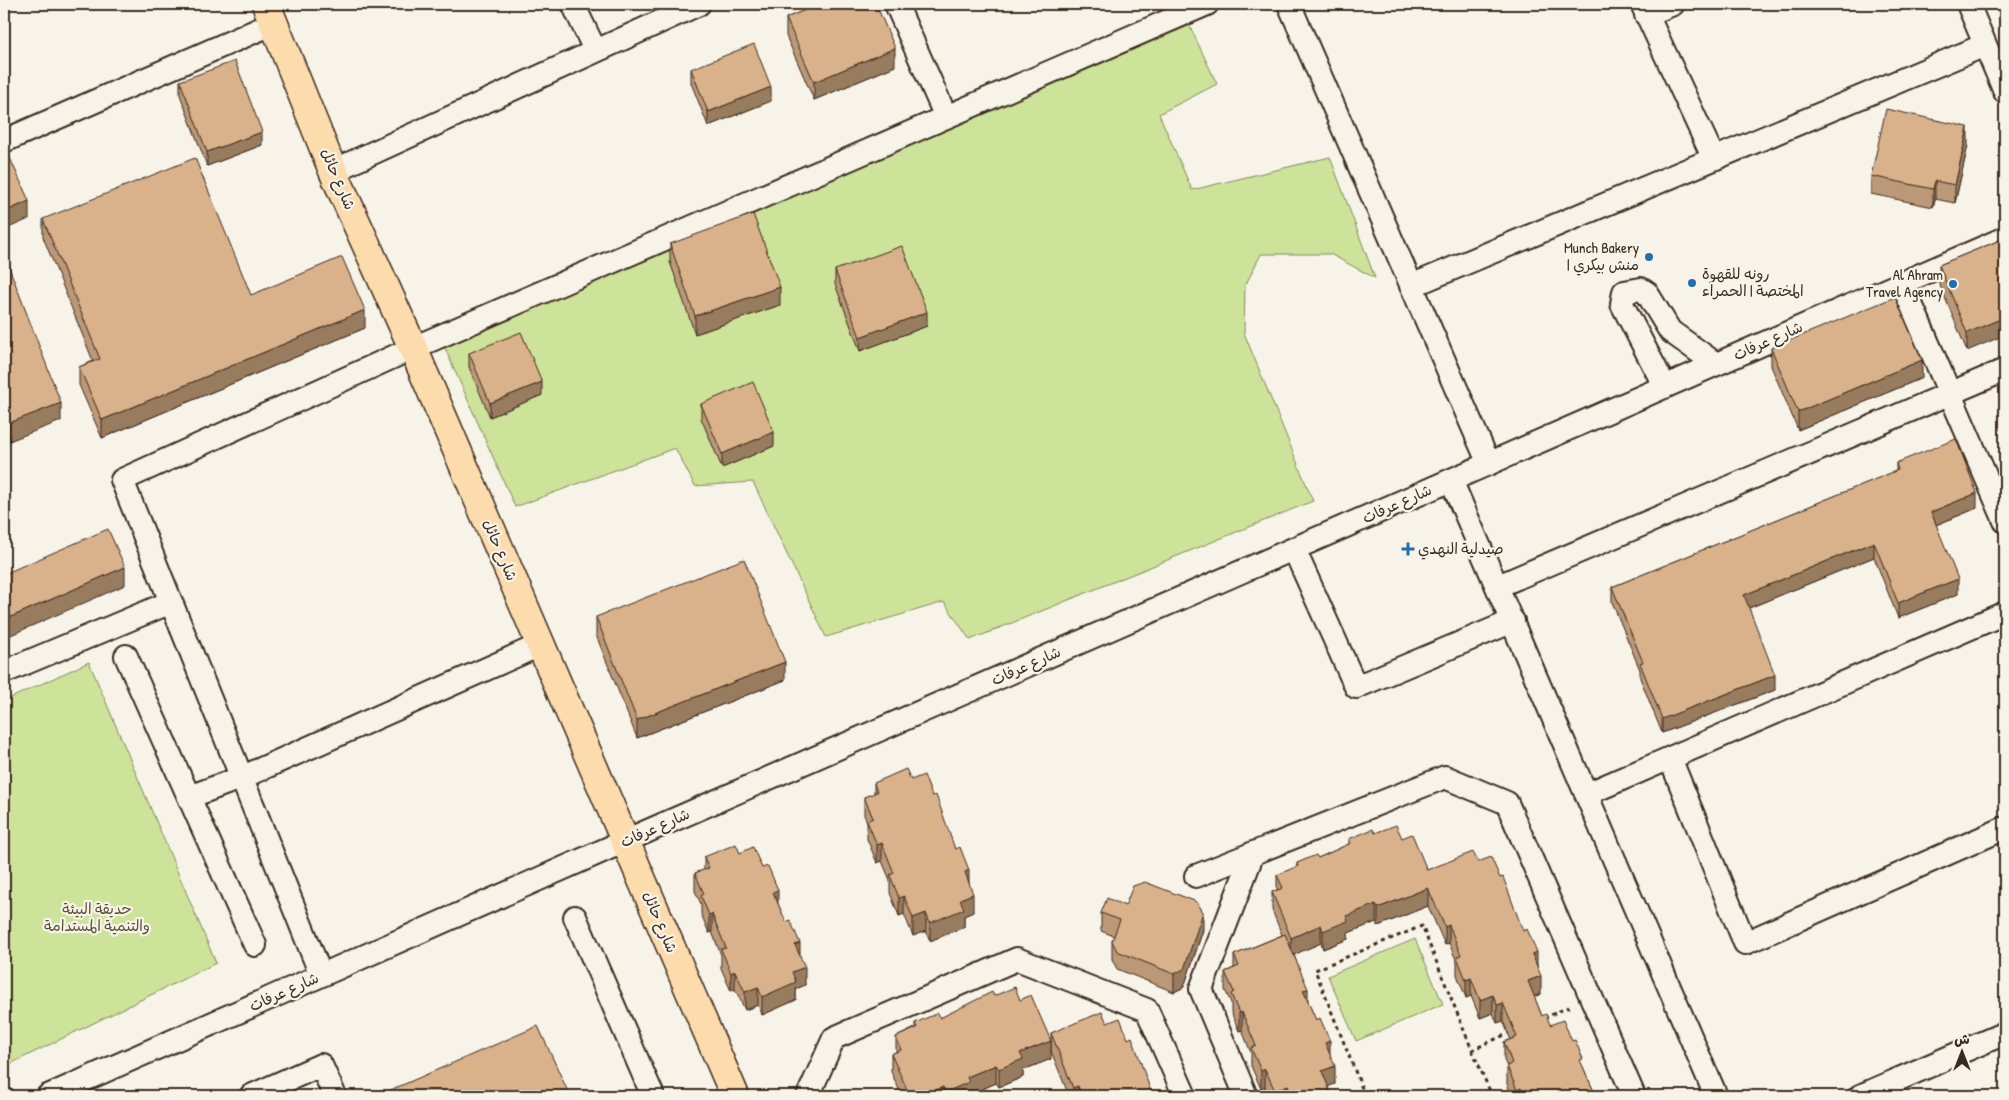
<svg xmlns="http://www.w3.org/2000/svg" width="2009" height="1100" font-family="'Patrick Hand','Playpen Sans Arabic',sans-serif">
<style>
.green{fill:#cce399;stroke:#84865c}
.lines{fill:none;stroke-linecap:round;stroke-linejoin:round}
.minor-casing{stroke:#3b2a1e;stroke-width:26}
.major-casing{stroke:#3b2a1e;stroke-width:31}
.path{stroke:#3b2a1e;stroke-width:3;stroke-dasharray:4 4;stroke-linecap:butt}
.minor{stroke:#f7f3e8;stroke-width:22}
.major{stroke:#fcdcac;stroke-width:28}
.wall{fill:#bb9877;stroke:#3b2a1e}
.shaded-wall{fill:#987c61;stroke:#3b2a1e}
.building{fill:#d9b18a;stroke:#3b2a1e}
.poi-dot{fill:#1f6fb2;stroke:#f7f3e8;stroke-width:2}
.labels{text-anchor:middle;stroke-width:4.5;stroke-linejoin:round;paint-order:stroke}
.street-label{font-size:15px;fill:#3b2a1e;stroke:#f7f3e8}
.poi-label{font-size:15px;fill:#3b2a1e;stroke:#f7f3e8;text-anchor:end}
.park-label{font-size:15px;fill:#584f37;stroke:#f7f3e8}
</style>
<rect width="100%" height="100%" fill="#f7f3e8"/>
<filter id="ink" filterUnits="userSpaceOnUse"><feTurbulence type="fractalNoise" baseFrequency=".02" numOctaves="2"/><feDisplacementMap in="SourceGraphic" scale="10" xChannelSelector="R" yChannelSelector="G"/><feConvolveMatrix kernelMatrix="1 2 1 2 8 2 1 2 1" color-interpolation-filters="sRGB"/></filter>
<g filter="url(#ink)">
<path class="green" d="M 1184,14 L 1217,84 L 1159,114 L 1192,190 L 1330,157 L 1375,278 L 1330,254 L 1261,254 L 1245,286 L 1244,333 L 1313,501 L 970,640 L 944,602 L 826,637 L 753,482 L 695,486 L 675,448 L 515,507 L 444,346 Z
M 89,662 L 216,963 L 4,1067 L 4,701 Z
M 1415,939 L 1443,1004 L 1356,1041 L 1328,976 Z"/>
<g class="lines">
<g class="minor-casing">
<path id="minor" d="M 573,4 L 595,50
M 896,4 L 946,117
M 1289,4 L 1489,464
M 1642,4 L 1714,159
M 1968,4 L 2005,92
M 1646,15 L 1673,4
M 4,141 L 274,23
M 333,171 L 699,4
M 1902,283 L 2005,521
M 1411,286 L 1985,45
M 1665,387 L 1622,304 L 1624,292 L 1641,289 L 1647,293 L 1670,331 L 1716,364
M 1451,480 L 1716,1096
M 1294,549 L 1356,687 L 1513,621
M 1498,586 L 2005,370
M 126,656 L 255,945
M 4,672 L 171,602
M 1670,758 L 1745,943 L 2005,828
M 1587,794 L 2005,613
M 189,797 L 243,777 L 540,645
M 1196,876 L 1445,777 L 1507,803 L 1634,1096
M 575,917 L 653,1096
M 321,975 L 122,480 L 413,348 L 1207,4
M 48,1096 L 625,841 L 2005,238
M 251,1096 L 321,1065 L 335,1096
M 808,1096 L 834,1038 L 1017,959 L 1147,1010 L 1185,1096
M 1246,1096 L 1201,989 L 1253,853
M 1860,1096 L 2005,1033"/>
</g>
<g class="major-casing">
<path id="major" d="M 266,4 L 333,171 L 413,348 L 735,1096"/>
</g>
<path class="path" d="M 1544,1018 L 1573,1005
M 1472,1050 L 1492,1096
M 1039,1096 L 1045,1094 L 1046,1096
M 1365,1096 L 1315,970 L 1422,926 L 1472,1050 L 1511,1032"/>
<use href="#minor" class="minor"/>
<use href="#major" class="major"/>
</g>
<path class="wall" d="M 817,5 L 895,66 L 814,100 L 786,36 L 786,18 Z
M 691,69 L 771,101 L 708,126 L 691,83 Z
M 180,81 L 262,145 L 207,166 L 180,95 Z
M 1968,145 L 1955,203 L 1935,199 L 1933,207 L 1871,194 L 1871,176 Z
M 43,219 L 251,295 L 365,328 L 102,438 L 79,385 L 79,367 L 93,361 L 43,237 Z
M 2005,238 L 1967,351 L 1939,283 L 1939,265 Z
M 670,244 L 780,305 L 695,334 L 670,262 Z
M 835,270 L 927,326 L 860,351 L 835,284 Z
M 1771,348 L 1922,378 L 1798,430 L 1771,366 Z
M 469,353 L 542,395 L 490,417 L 469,367 Z
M 701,404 L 774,446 L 722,468 L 701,418 Z
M 1896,463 L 1977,508 L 1936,525 L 1958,594 L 1898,618 L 1874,557 L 1749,608 L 1775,690 L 1662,733 L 1640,678 L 1640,670 L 1612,602 L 1612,587 L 1896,471 Z
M 596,617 L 785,680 L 637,738 L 596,635 Z
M 911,780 L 955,849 L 969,883 L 973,912 L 964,916 L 964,927 L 930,941 L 926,931 L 913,936 L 904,914 L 899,916 L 890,893 L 890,880 L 882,861 L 877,863 L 867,839 L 867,822 L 864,815 L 864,797 L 874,794 L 874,783 Z
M 1375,833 L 1402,838 L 1427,870 L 1478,862 L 1523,931 L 1537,965 L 1541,994 L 1534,997 L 1542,1016 L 1583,1067 L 1595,1094 L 1601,1096 L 1512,1096 L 1507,1084 L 1507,1067 L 1504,1060 L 1504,1042 L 1511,1040 L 1503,1021 L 1497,1023 L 1493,1013 L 1480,1018 L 1471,996 L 1466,998 L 1457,975 L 1457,962 L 1449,943 L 1445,945 L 1428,906 L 1378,926 L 1376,922 L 1348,933 L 1348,939 L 1323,949 L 1321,943 L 1294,954 L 1308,1002 L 1330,1054 L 1335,1084 L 1328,1086 L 1332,1096 L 1269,1096 L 1265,1087 L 1261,1089 L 1251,1066 L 1251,1053 L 1242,1030 L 1239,1031 L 1231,1012 L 1231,1003 L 1225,990 L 1225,972 L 1234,968 L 1234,955 L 1282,935 L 1272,910 L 1272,892 L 1277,890 L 1277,875 L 1297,867 L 1297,863 L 1318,858 L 1349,844 L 1349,839 Z
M 740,853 L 778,904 L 800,956 L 805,985 L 796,989 L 796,1000 L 762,1015 L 758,1005 L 745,1010 L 735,989 L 731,991 L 721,968 L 721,955 L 712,932 L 709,933 L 701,914 L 701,904 L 695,891 L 695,873 L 704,870 L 704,857 Z
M 1125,906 L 1203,930 L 1184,987 L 1174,992 L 1117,969 L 1112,959 L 1112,941 L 1114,936 L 1101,931 L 1101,913 Z
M 994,996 L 1020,1000 L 1051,1059 L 1023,1070 L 1023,1077 L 999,1087 L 996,1083 L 969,1095 L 969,1096 L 902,1096 L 891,1072 L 891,1054 L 896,1052 L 896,1037 L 915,1028 L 915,1023 L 940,1018 Z
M 1107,1023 L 1151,1092 L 1158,1096 L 1069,1096 L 1051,1051 L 1051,1033 Z"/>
<path class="shaded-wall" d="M 895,48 L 895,66 L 814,100 L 814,82 Z
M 771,87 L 771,101 L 708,126 L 708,112 Z
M 1968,127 L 1968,145 L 1955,203 L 1955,185 Z
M 262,132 L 262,145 L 207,166 L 207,152 Z
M 1935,181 L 1935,199 L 1933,207 L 1933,189 Z
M 29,201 L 29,219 L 4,230 L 4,212 Z
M 780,287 L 780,305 L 695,334 L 695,316 Z
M 365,310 L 365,328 L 102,438 L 102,420 Z
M 927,312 L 927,326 L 860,351 L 860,337 Z
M 2005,317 L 2005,335 L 1967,351 L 1967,333 Z
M 1922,360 L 1922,378 L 1798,430 L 1798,412 Z
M 542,382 L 542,395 L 490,417 L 490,403 Z
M 61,403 L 61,421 L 4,443 L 4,425 Z
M 774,432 L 774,446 L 722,468 L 722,454 Z
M 1977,493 L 1977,508 L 1931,527 L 1931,512 Z
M 1874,542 L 1874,557 L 1744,610 L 1744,595 Z
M 125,567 L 125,585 L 4,638 L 4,620 Z
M 1958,579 L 1958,594 L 1898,618 L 1898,603 Z
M 785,662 L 785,680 L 637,738 L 637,720 Z
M 1775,675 L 1775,690 L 1662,733 L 1662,719 Z
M 882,843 L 882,861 L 877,863 L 877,845 Z
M 969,870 L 969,888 L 965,872 Z
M 1428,888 L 1428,906 L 1378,926 L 1378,908 Z
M 778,890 L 778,908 L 773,892 Z
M 973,894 L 973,912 L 964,916 L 964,927 L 930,941 L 930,923 L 960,899 Z
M 904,896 L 904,914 L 899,916 L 899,898 Z
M 1376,904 L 1376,922 L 1348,933 L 1348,939 L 1323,949 L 1323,931 L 1346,916 Z
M 1203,912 L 1203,930 L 1184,987 L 1174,992 L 1174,974 Z
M 926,913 L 926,931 L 913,936 L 913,918 Z
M 712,914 L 712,932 L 709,933 L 709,915 Z
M 1321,925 L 1321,943 L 1291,956 L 1291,938 Z
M 1449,925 L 1449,943 L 1445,945 L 1445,927 Z
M 800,943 L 800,961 L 795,945 Z
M 1537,952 L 1537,970 L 1532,954 Z
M 805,967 L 805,985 L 796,989 L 796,1000 L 762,1015 L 762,997 L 792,972 Z
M 735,971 L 735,989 L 731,991 L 731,973 Z
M 1541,976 L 1541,994 L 1528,999 L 1528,981 Z
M 1471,978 L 1471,996 L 1466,998 L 1466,980 Z
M 758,987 L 758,1005 L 745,1010 L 745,992 Z
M 1308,989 L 1308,1007 L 1303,990 Z
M 1493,995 L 1493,1013 L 1480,1018 L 1480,1000 Z
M 1503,1003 L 1503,1021 L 1497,1023 L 1497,1005 Z
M 1242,1012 L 1242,1030 L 1239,1031 L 1239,1013 Z
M 1051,1041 L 1051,1059 L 1023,1070 L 1023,1077 L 999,1087 L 999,1069 L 1020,1053 Z
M 1330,1041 L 1330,1059 L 1325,1043 Z
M 996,1065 L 996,1083 L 969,1095 L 969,1096 L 946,1096 L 946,1092 L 967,1077 Z
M 1335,1066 L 1335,1084 L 1322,1089 L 1322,1071 Z
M 1265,1069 L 1265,1087 L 1261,1089 L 1261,1071 Z
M 1288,1085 L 1288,1096 L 1275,1096 L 1275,1091 Z
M 1078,1086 L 1078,1096 L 1073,1096 L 1073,1088 Z
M 943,1087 L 943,1096 L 922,1096 Z
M 1521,1088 L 1521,1096 L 1517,1096 L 1517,1090 Z"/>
<path class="building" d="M 817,4 L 876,4 L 895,48 L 814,82 L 786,18 L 817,5 Z
M 754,44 L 771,87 L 708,112 L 691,69 Z
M 235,61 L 262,132 L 207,152 L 180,81 Z
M 1886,109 L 1968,127 L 1955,185 L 1935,181 L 1933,189 L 1871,176 Z
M 7,151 L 29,201 L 4,212 L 4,152 Z
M 195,158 L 251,295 L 342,257 L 365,310 L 102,420 L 79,367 L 100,359 L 43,219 Z
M 753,214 L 780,287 L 695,316 L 670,244 Z
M 2005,238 L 2005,317 L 1967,333 L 1939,265 Z
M 902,246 L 927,312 L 860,337 L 835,270 Z
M 7,262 L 61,403 L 4,425 L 4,263 Z
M 1895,297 L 1922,360 L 1798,412 L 1771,348 Z
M 521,332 L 542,382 L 490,403 L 469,353 Z
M 753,382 L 774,432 L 722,454 L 701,404 Z
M 1956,439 L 1977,493 L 1931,512 L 1958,579 L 1898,603 L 1874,542 L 1744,595 L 1775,675 L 1662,719 L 1640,663 L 1643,662 L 1612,587 L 1898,470 L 1896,463 Z
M 108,529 L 125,567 L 4,620 L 4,574 Z
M 744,559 L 785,662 L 637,720 L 596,617 Z
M 906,769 L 911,780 L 924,775 L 932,796 L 936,795 L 955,849 L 960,847 L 969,870 L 965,872 L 973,894 L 960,899 L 964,909 L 930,923 L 926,913 L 913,918 L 904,896 L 899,898 L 890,875 L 894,873 L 882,843 L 877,845 L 867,821 L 873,818 L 864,797 L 877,792 L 874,783 Z
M 1396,825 L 1402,838 L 1412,834 L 1427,870 L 1473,852 L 1478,862 L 1491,857 L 1500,878 L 1503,877 L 1523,931 L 1527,929 L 1537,952 L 1532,954 L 1541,976 L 1528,981 L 1542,1016 L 1546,1014 L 1550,1025 L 1563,1020 L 1572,1041 L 1575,1040 L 1583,1059 L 1580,1060 L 1595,1094 L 1599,1092 L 1601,1096 L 1525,1096 L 1521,1088 L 1517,1090 L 1507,1066 L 1512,1063 L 1504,1042 L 1517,1037 L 1503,1003 L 1497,1005 L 1493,995 L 1480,1000 L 1471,978 L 1466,980 L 1457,957 L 1461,955 L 1449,925 L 1445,927 L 1428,888 L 1378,908 L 1376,904 L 1346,916 L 1348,921 L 1323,931 L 1321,925 L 1291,938 L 1272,892 L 1283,888 L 1277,875 L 1298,866 L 1297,863 L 1316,855 L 1318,858 L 1351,843 L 1349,839 L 1373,829 L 1375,833 Z
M 736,844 L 740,853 L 753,847 L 762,868 L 768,866 L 778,890 L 773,892 L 786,922 L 790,920 L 800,943 L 795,945 L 805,967 L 792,972 L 796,982 L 762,997 L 758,987 L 745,992 L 735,971 L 731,973 L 721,949 L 726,948 L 712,914 L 709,915 L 701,896 L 704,894 L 695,873 L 709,868 L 704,857 Z
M 1145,882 L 1197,902 L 1203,912 L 1184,969 L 1174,974 L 1117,951 L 1112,941 L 1120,920 L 1101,913 L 1107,898 L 1125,906 L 1133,886 Z
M 1285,934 L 1308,989 L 1303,990 L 1316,1020 L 1320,1018 L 1330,1041 L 1325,1043 L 1335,1066 L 1322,1071 L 1332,1096 L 1296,1096 L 1295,1094 L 1292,1095 L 1288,1085 L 1275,1091 L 1265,1069 L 1261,1071 L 1251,1048 L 1256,1046 L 1242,1012 L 1239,1013 L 1231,994 L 1234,992 L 1225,972 L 1239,966 L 1234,955 Z
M 1015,987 L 1020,1000 L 1031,995 L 1051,1041 L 1020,1053 L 1023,1059 L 999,1069 L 996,1065 L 967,1077 L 969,1082 L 946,1092 L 943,1087 L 922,1096 L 910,1096 L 891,1054 L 901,1050 L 896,1037 L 917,1028 L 915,1023 L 938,1013 L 940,1018 L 992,992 L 994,996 Z
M 1102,1012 L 1107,1023 L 1120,1018 L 1128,1039 L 1132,1037 L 1151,1092 L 1156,1090 L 1158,1096 L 1082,1096 L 1078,1086 L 1073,1088 L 1051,1033 Z
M 538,1026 L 570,1096 L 377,1096 Z"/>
</g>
<g class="poi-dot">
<circle cx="1649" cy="257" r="5"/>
<circle cx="1692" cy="283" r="5"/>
<circle cx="1953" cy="284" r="5"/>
<path d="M1405.5 541.5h5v5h5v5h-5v5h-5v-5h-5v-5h5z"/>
</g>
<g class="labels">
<g class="street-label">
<text transform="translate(338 179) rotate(67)" y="5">شارع حائل</text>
<text transform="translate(1768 341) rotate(-24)" y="5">شارع عرفات</text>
<text transform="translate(1397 504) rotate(-24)" y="5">شارع عرفات</text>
<text transform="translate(500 550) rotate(67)" y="5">شارع حائل</text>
<text transform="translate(1026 666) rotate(-24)" y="5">شارع عرفات</text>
<text transform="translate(655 828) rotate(-24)" y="5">شارع عرفات</text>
<text transform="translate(660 922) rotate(67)" y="5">شارع حائل</text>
<text transform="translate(284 992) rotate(-24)" y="5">شارع عرفات</text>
</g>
<g class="poi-label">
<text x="1639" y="253">Munch Bakery<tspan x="1639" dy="17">| منش بيكري</tspan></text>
<text x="1702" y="279" text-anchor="start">رونه للقهوة<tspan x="1702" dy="17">المختصة | الحمراء</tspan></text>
<text x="1943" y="280">Al Ahram<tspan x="1943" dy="17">Travel Agency</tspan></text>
<text x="1418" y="554" text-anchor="start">صيدلية النهدي</text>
</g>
<g class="park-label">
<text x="97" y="914">حديقة البيئة<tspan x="97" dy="17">والتنمية المستدامة</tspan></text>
</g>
</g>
<rect width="2009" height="1100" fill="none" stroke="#f7f3e8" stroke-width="20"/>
<rect x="10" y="10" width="1989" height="1080" fill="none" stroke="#3b2a1e" stroke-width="2" filter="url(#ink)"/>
<g transform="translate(1962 1052)" stroke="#f7f3e8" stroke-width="4" paint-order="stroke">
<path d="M0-4L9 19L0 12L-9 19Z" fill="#3b2a1e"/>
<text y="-8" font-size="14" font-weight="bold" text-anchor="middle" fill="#3b2a1e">ش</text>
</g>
</svg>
